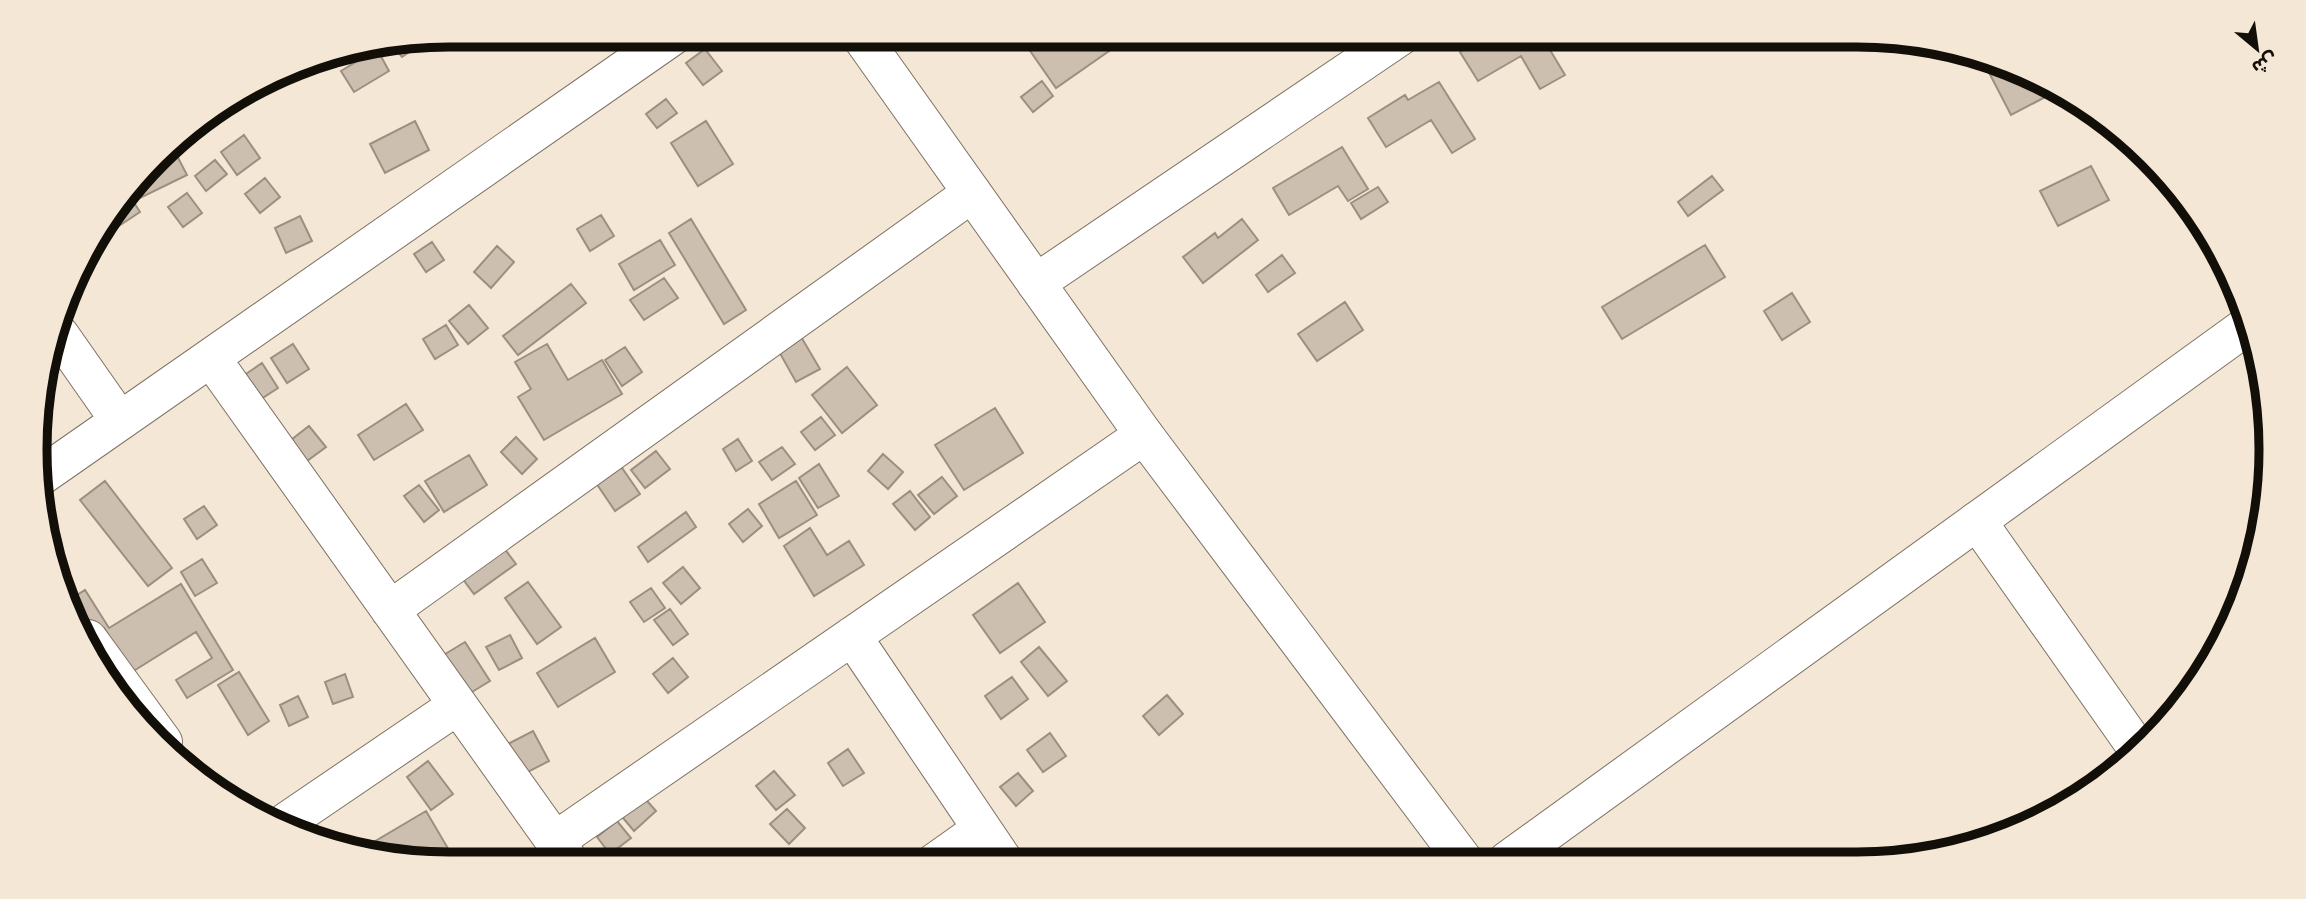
<svg xmlns="http://www.w3.org/2000/svg" width="2306" height="899" font-family="'Source Serif 4','Noto Sans Arabic',serif">
<style>
.building{fill:#cdbfaf;stroke:#9c8f80;stroke-width:2}
.lines{fill:none;stroke-linecap:round;stroke-linejoin:round}
.minor-casing{stroke:#7d7162;stroke-width:40}
.tertiary-casing{stroke:#7d7162;stroke-width:40}
.primary-casing{stroke:#7d7162;stroke-width:40}
.minor{stroke:#fff;stroke-width:38}
.tertiary{stroke:#fff;stroke-width:38}
.primary{stroke:#fff;stroke-width:38}
.rim{fill:none;stroke:#120e08;stroke-width:9}
</style>
<rect width="100%" height="100%" fill="#f5e7d6"/>
<path class="building" d="M 453,35 L 436,45 L 432,38 L 449,35 Z
M 1019,35 L 1132,35 L 1056,88 Z
M 1489,35 L 1541,35 L 1565,75 L 1540,89 L 1521,56 L 1478,81 L 1460,52 Z
M 419,40 L 421,44 L 402,57 L 392,45 Z
M 377,49 L 389,71 L 354,92 L 341,71 Z
M 705,49 L 722,71 L 703,85 L 686,63 Z
M 348,52 L 328,65 L 322,56 Z
M 1989,61 L 2053,93 L 2011,115 L 1984,63 Z
M 1042,81 L 1053,96 L 1033,112 L 1021,97 Z
M 1439,82 L 1475,139 L 1452,153 L 1431,120 L 1386,147 L 1368,118 L 1405,95 L 1408,100 Z
M 666,99 L 677,113 L 657,128 L 646,114 Z
M 415,121 L 429,150 L 385,173 L 370,144 Z
M 706,121 L 733,164 L 698,186 L 671,143 Z
M 244,135 L 260,158 L 237,175 L 221,152 Z
M 1342,147 L 1368,189 L 1348,201 L 1338,186 L 1289,215 L 1273,188 Z
M 173,148 L 187,175 L 136,200 L 132,192 L 165,152 Z
M 215,160 L 227,174 L 206,191 L 195,176 Z
M 2091,166 L 2109,200 L 2058,226 L 2040,191 Z
M 1712,176 L 1723,190 L 1688,216 L 1678,202 Z
M 265,178 L 280,197 L 260,213 L 245,194 Z
M 1378,187 L 1388,202 L 1361,219 L 1351,203 Z
M 187,193 L 202,213 L 183,227 L 168,207 Z
M 129,195 L 140,212 L 93,243 L 92,241 Z
M 601,215 L 614,236 L 590,251 L 577,229 Z
M 300,216 L 312,241 L 286,253 L 275,228 Z
M 691,219 L 746,310 L 724,324 L 669,233 Z
M 1242,219 L 1258,240 L 1203,283 L 1183,257 L 1215,233 L 1218,238 Z
M 660,240 L 675,265 L 634,290 L 619,264 Z
M 432,242 L 444,260 L 426,272 L 414,254 Z
M 1705,245 L 1725,277 L 1622,339 L 1602,307 Z
M 497,246 L 514,262 L 491,288 L 474,272 Z
M 1282,255 L 1295,273 L 1268,292 L 1256,275 Z
M 664,278 L 678,298 L 644,320 L 630,300 Z
M 571,284 L 586,303 L 518,355 L 503,336 Z
M 1792,293 L 1810,322 L 1782,340 L 1764,311 Z
M 1345,302 L 1363,330 L 1317,361 L 1298,334 Z
M 469,305 L 488,328 L 468,344 L 449,321 Z
M 446,325 L 458,345 L 435,359 L 423,339 Z
M 800,335 L 820,369 L 796,382 L 777,348 Z
M 293,344 L 309,369 L 287,383 L 271,358 Z
M 547,344 L 568,380 L 602,360 L 622,394 L 544,440 L 518,397 L 531,389 L 515,362 Z
M 625,347 L 642,372 L 622,386 L 605,360 Z
M 262,363 L 278,388 L 258,401 L 243,376 Z
M 847,367 L 877,405 L 842,433 L 812,395 Z
M 406,404 L 423,430 L 374,460 L 358,435 Z
M 995,408 L 1023,453 L 964,490 L 935,445 Z
M 821,417 L 835,435 L 815,450 L 801,432 Z
M 309,426 L 326,447 L 307,461 L 291,440 Z
M 516,437 L 537,459 L 522,474 L 501,452 Z
M 738,439 L 752,461 L 736,471 L 723,449 Z
M 782,447 L 795,464 L 772,480 L 759,462 Z
M 656,451 L 670,469 L 645,488 L 631,470 Z
M 883,454 L 903,472 L 888,489 L 868,471 Z
M 469,455 L 487,485 L 444,512 L 425,481 Z
M 618,462 L 640,494 L 615,511 L 594,480 Z
M 819,464 L 839,496 L 818,508 L 799,478 Z
M 942,477 L 957,496 L 934,514 L 918,495 Z
M 105,481 L 172,568 L 148,586 L 80,500 Z
M 796,481 L 817,515 L 779,538 L 759,504 Z
M 419,485 L 439,510 L 424,522 L 404,496 Z
M 910,491 L 930,517 L 915,530 L 893,504 Z
M 204,506 L 217,525 L 197,539 L 184,519 Z
M 748,509 L 762,526 L 743,542 L 729,524 Z
M 686,512 L 696,527 L 648,562 L 638,547 Z
M 810,528 L 827,555 L 849,541 L 864,565 L 814,596 L 784,546 Z
M 501,544 L 516,564 L 474,594 L 459,574 Z
M 202,559 L 217,583 L 195,596 L 181,572 Z
M 683,567 L 700,588 L 681,604 L 663,583 Z
M 528,582 L 561,627 L 537,644 L 505,598 Z
M 1018,583 L 1045,622 L 1000,653 L 973,615 Z
M 181,584 L 233,670 L 187,698 L 176,680 L 212,658 L 196,632 L 132,672 L 104,628 L 87,638 L 71,599 L 85,590 L 109,628 Z
M 651,588 L 665,608 L 644,622 L 630,602 Z
M 670,609 L 688,634 L 673,645 L 654,620 Z
M 510,635 L 522,658 L 499,670 L 486,647 Z
M 595,638 L 615,672 L 558,707 L 537,673 Z
M 465,642 L 490,681 L 467,695 L 442,656 Z
M 1039,647 L 1067,681 L 1048,696 L 1021,662 Z
M 673,658 L 688,677 L 668,693 L 653,674 Z
M 239,672 L 269,721 L 248,735 L 218,685 Z
M 345,674 L 353,697 L 333,704 L 325,682 Z
M 1012,677 L 1028,699 L 1001,719 L 985,696 Z
M 1167,695 L 1183,714 L 1159,735 L 1143,716 Z
M 298,696 L 308,717 L 289,726 L 280,705 Z
M 533,731 L 549,761 L 524,774 L 508,744 Z
M 1050,733 L 1066,756 L 1043,772 L 1027,750 Z
M 848,749 L 864,773 L 843,786 L 828,763 Z
M 428,761 L 453,794 L 431,810 L 407,777 Z
M 204,768 L 220,787 L 218,789 L 194,775 Z
M 774,771 L 795,795 L 776,810 L 756,786 Z
M 1018,773 L 1033,791 L 1016,806 L 1000,787 Z
M 640,793 L 656,811 L 634,831 L 618,812 Z
M 787,809 L 805,828 L 789,844 L 770,824 Z
M 426,811 L 453,857 L 442,863 L 357,852 Z
M 617,821 L 631,838 L 610,854 L 597,837 Z"/>
<g class="lines">
<g class="minor-casing">
<path id="minor" d="M 1036,283 L 1402,35
M 59,334 L 120,421
M 211,358 L 571,864
M 41,476 L 674,35
M 1977,521 L 2139,751
M 390,610 L 972,193
M 852,636 L 1005,863
M 88,639 L 163,742
M 286,822 L 458,705
M 555,841 L 1144,435
M 934,863 L 982,829"/>
</g>
<g class="tertiary-casing">
<path id="tertiary" d="M 1507,861 L 2244,328"/>
</g>
<g class="primary-casing">
<path id="primary" d="M 860,35 L 1144,435 L 1464,861"/>
</g>
<use href="#minor" class="minor"/>
<use href="#tertiary" class="tertiary"/>
<use href="#primary" class="primary"/>
</g>
<path d="M0 0H2306V899H0ZM449 47H1857A402 402 0 0 1 2259 449V450A402 402 0 0 1 1857 852H449A402 402 0 0 1 47 450V449A402 402 0 0 1 449 47Z" fill="#f5e7d6" fill-rule="evenodd"/>
<path class="rim" d="M449 47H1857A402 402 0 0 1 2259 449V450A402 402 0 0 1 1857 852H449A402 402 0 0 1 47 450V449A402 402 0 0 1 449 47Z"/>
<g transform="translate(2257 49) rotate(151)" stroke="#f5e7d6" stroke-width="5" paint-order="stroke">
<path d="M0-5L12 26L0 18L-12 26Z" fill="#120e08"/>
<text y="-10" font-size="19" font-weight="bold" text-anchor="middle" fill="#120e08">ش</text>
</g>
</svg>
